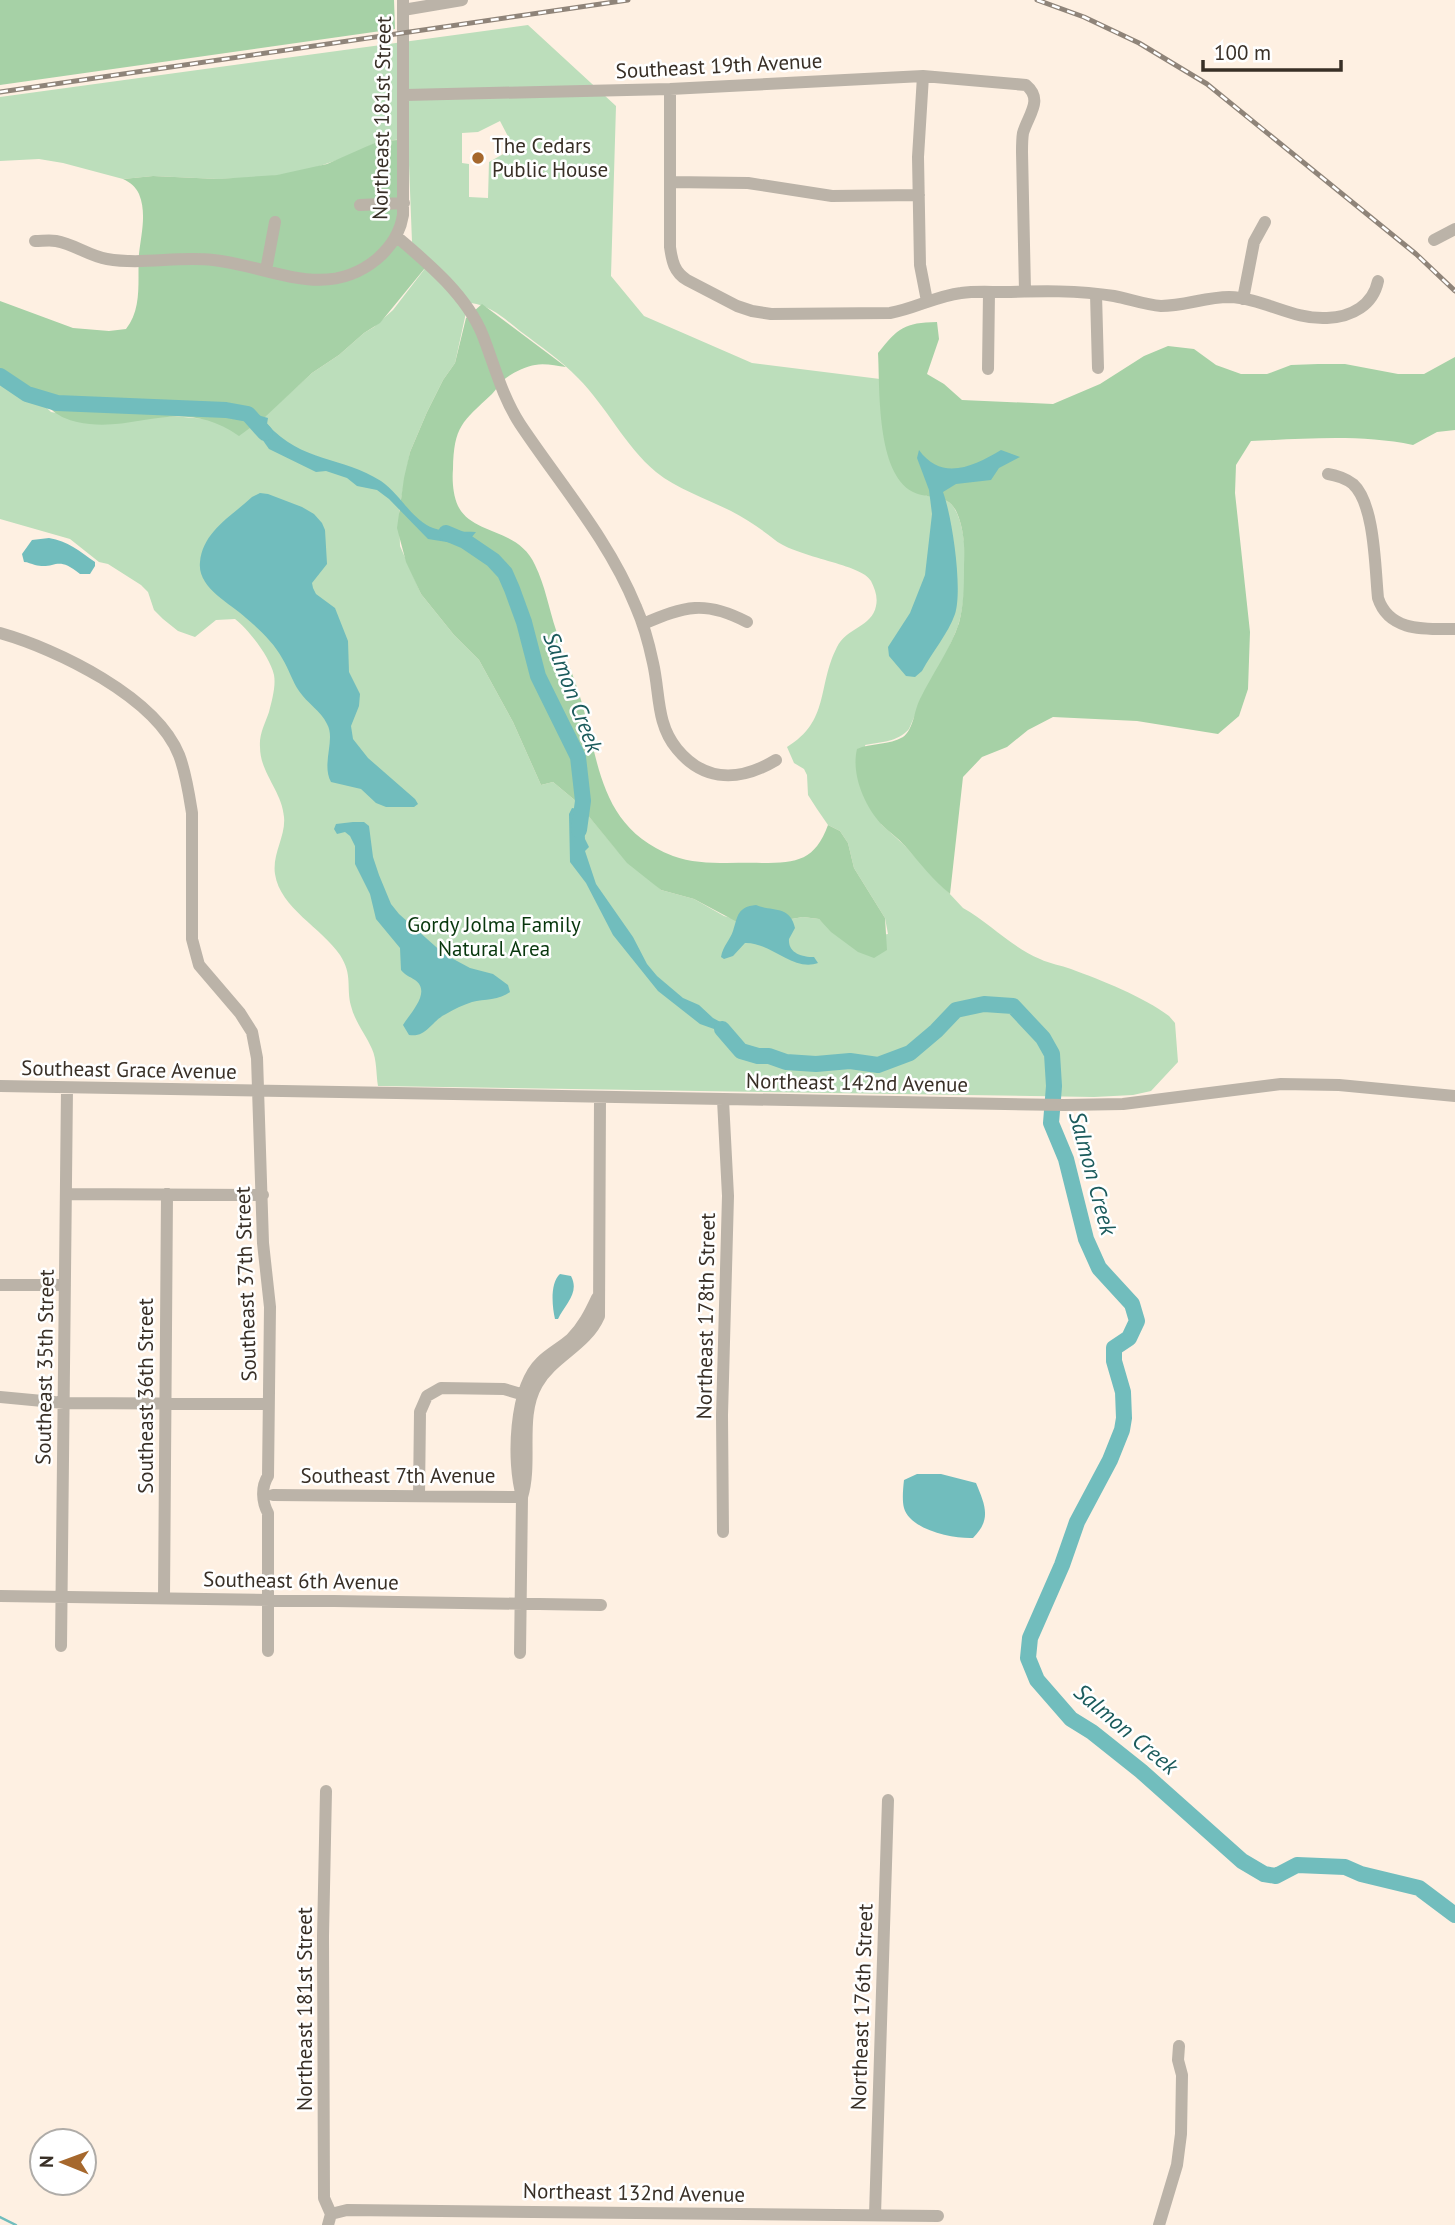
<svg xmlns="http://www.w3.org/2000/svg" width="1455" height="2225" font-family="'PT Sans',sans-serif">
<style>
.green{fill:#bcdebb;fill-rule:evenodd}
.forest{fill:#a6d1a6}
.water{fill:#71bdbd}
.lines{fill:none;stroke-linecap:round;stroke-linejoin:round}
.stream{stroke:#71bdbd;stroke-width:2.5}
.river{stroke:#71bdbd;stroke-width:16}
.minor{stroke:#bbb3a8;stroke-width:12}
.rail-casing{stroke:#8f8479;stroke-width:5}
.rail{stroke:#fff;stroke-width:2.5;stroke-dasharray:8;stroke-linecap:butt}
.poi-dot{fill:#a6682d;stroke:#fff;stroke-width:2.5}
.labels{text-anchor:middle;stroke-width:5;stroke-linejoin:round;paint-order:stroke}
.street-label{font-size:21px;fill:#382f26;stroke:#fff}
.poi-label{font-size:21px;fill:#382f26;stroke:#fff;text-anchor:start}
.park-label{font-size:21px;fill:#08370d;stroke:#fff}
.water-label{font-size:23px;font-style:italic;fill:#1b5b5c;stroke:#fff}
</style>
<rect width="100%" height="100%" fill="#fef0e2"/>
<path class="green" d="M 528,25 L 616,106 L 611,276 L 644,316 L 752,363 L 880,379 L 881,409 L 926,496 C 935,496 944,497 951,504 C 971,525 967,599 958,626 C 945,661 923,694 909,729 C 898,742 881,742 865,745 L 881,824 L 903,844 L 963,908 C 990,923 1011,947 1040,959 C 1050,964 1061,965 1071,969 C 1101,980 1144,997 1169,1016 L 1175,1023 L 1178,1062 L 1151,1091 L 1133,1095 L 1094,1097 L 378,1086 C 376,1074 377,1060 372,1049 C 366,1035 355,1022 351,1006 C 346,987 353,975 340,955 C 322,928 280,908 275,874 C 272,854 286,836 284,817 C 282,791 260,773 260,747 C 259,734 265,724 269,712 C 272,700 276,686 274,675 C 270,657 249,630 235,619 L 216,620 L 195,637 L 178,631 L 163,619 L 154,610 L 148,592 L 141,585 L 108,564 L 99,562 L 70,539 L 0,519 L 0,374 L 36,397 L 51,412 L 110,423 L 158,416 L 183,417 L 206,419 L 224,425 L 255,425 L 312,373 L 339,355 L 364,333 L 374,327 L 393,310 L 430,262 L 412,242 L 408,139 L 379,141 L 349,156 L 305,171 L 266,177 L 218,179 L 153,176 L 123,179 L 63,163 L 39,159 L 0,161 L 0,97 ZM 500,121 L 514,148 L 489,162 L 488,198 L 469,197 L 469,164 L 462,163 L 462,133 L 478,132 ZM 471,303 C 490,305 505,319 520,331 C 540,346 561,360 578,378 C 607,407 624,445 656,472 C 677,489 707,499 731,511 C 747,519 761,529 775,540 C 798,558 862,564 871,581 C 875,589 878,597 876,606 C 872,627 846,628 837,647 C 817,686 830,721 787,747 L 794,763 L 804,769 L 807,775 L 808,795 L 817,809 L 828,825 L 840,831 L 848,843 L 854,868 L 885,918 L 888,934 L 844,941 L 819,919 L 803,917 L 756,925 L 724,916 L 694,899 L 661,890 L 616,849 L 577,802 L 553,782 L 541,785 L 513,722 L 479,660 L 454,635 L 421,594 L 400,546 L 399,510 L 410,452 L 427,412 L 443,380 L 455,363 L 467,308 Z"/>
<path class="forest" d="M 0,0 L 394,0 L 395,29 L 0,85 Z
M 398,140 L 398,215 L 395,228 L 425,268 L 380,323 L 364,333 L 339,355 L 312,373 L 265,417 L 239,436 C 179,394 135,435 77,422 C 56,417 52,409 36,397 C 25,389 12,381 0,374 L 0,301 L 73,328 L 109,331 L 126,329 C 143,308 137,279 139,254 C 141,235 147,213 139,194 C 136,187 130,182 123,179 L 153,176 L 218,179 L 277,175 L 327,164 L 379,141 Z
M 482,304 L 566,367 C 556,366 545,363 535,365 C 527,366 512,373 506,378 C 500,382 497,389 492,394 C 462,422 454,426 453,469 C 452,480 453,495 458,506 C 473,536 518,527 535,565 C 545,585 549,609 556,630 C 564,654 574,676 581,700 C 600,764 599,827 673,856 C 700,866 734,862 762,863 C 798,863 815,860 828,825 L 840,831 L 848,843 L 854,868 L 885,918 L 887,950 L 874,958 L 858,952 L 831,932 L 819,919 L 803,917 L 756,925 L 739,923 L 694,899 L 661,890 L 627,863 L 577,802 L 553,782 L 541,785 L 513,722 L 479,660 L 454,635 L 421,594 L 406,562 L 397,528 L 404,478 L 410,452 L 427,412 L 443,380 L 455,363 L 466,318 Z
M 937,322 L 939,339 L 927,374 L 944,384 L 962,400 L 1053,404 L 1100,384 L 1144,356 L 1168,346 L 1194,349 L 1216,365 L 1241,374 L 1267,374 L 1291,365 L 1318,364 L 1345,364 L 1398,374 L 1424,374 L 1455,357 L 1455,430 L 1437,432 L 1413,445 C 1360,434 1305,439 1251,441 L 1236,465 L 1235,493 L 1250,632 L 1248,689 L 1239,716 L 1218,734 L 1137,721 L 1053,717 L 1028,730 L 1007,747 L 982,757 L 963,777 L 950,894 C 933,880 920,863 905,846 C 898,838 889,832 881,824 C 864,805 851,774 857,749 C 870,743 890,745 903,737 C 914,729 914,710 920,699 C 932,674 950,650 959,623 C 964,604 964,585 964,565 C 965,549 964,529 957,513 C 948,492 929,500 913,492 C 876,473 880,388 878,353 C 899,327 904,323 937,322 Z"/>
<path class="water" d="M 250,413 L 268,418 L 267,424 C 302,463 342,456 381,481 C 400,494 412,520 433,528 C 446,533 462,531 476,532 L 471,538 L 453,543 L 428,539 L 389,499 L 377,490 L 357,486 L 347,478 L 326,471 L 316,472 L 269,449 L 255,429 Z
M 919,450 C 942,482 974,466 1001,450 L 1020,457 L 999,468 L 991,480 L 956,484 L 943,492 C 952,516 963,589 955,614 C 948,634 932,652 922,671 L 915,677 L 906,676 L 889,656 L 888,647 L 910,613 L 925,575 L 932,514 L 929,490 L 917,458 Z
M 260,493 L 268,494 L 302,507 L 314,514 L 322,523 L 325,530 L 327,564 L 312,583 L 313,588 L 316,594 L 335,608 L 348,641 L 349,672 L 360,694 L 359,706 L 351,726 L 353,739 L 368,758 L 415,799 L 418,804 L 414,807 L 386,807 L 376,803 L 361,789 L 331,782 C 321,764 336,739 327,724 C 321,711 307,703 299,691 C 292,681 289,669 282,658 C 274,643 259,629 246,618 C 230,603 197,588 200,562 C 203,531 232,516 252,497 Z
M 49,538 C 68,541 79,551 95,562 L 95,566 L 90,574 L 80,574 C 56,554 56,570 35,565 C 31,564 28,562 24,562 L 22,554 L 32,540 Z
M 572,808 L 583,810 L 585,839 L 589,847 L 585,851 L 596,884 L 633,937 L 647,964 L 657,976 L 683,998 L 699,1005 L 713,1018 L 726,1025 L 738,1037 L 743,1047 L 724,1039 L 714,1029 L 700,1024 L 658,991 L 613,935 L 586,883 L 570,862 L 569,814 Z
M 353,822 L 364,822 L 369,826 L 373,857 L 379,875 L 391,904 L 399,914 L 444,954 L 470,968 L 493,974 L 508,985 L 510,992 C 500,1000 484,999 472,1002 C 463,1005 454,1009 446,1014 C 431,1021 427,1038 409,1035 L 403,1025 C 410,1013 432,992 415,980 C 409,976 406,976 401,970 L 400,948 L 376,919 L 370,894 L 355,864 L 355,846 L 350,836 L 345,832 L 337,834 L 334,829 L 336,824 Z
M 756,905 C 773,912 790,905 795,928 L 789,939 C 788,953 802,957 814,957 L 818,963 C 793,972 771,942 745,943 L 733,956 L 724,959 L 721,957 C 723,946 730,940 733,931 C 738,916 737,907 756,905 Z
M 560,1274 L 571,1276 C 580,1293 565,1304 558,1319 L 555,1319 C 552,1306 550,1283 560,1274 Z
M 917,1474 L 941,1474 L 976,1483 C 985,1505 992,1519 973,1538 C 954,1539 910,1530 904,1508 C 902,1500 903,1489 904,1480 Z"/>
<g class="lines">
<path class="stream" d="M 0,2217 L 16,2225"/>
<path class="river" d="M 0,376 L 27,394 L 57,403 L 226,410 L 248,414 L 265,433
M 446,533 L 465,541 L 493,560 L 505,573 L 512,589 L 524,622 L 538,676 L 578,757 L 583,801 L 579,830
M 722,1029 L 741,1051 L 758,1056 L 769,1056 L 786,1062 L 816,1064 L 850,1061 L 878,1065 L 910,1053 L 936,1031 L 956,1010 L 984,1004 L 1013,1006 L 1043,1038 L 1052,1054 L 1054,1086 L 1051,1123 L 1066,1159 L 1086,1239 L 1099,1268 L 1132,1304 L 1137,1321 L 1129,1338 L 1114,1348 L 1114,1361 L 1123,1392 L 1124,1418 L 1122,1430 L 1110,1460 L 1077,1522 L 1062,1565 L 1030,1638 L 1028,1658 L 1037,1680 L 1071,1719 L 1092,1732 L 1141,1771 L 1242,1861 L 1264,1874 L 1276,1876 L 1297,1865 L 1345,1867 L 1361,1874 L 1419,1888 L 1455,1915"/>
<path class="minor" d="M 403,10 L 462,0
M 923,76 L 918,157 L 920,265 L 927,301
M 670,89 L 670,247 C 672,261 674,272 687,280 L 737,306 L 752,311 L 771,314 L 890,313 C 914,309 936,296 961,293 C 975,291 989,292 1003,292 C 1040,291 1078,290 1114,296 C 1130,299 1145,305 1161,306 C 1184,306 1206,297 1229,297 C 1263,298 1293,320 1327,318 C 1352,317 1373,305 1378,281
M 405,95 L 670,89 L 923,76 L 1026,85 C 1044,100 1028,115 1023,133 C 1022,139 1022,146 1022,152 L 1025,291
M 670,182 L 748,183 L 832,196 L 919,195
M 360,205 L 404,203
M 397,237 C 429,264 467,296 483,336 C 495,367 502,396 520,424 C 560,484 609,540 636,607 C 644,625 649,644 653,663 C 660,693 656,724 677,749 C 705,783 741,781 776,760
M 1434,240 L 1455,229
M 35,241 C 42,241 50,240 56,241 C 74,244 89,256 107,259 C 142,265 178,256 213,260 C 271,266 325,302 377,259 C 391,247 400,234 403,215 L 403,0
M 266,270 L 275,222
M 1096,294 L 1098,368
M 1243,299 L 1254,242 L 1265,222
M 988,369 L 989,292
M 1328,474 C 1336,475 1347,479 1353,484 C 1375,504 1375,569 1378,598 C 1389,632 1425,629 1455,629
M 643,624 C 685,606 705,600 747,622
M 0,633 C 57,649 156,697 179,755 C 186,773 189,794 192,813 L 192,939 L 199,965 L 240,1013 L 252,1032 L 257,1058 L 263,1243 L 270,1307 L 268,1476 C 261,1487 262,1502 268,1513 L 268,1651
M 0,1086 L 1064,1105 L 1123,1104 L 1281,1084 L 1339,1085 L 1455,1096
M 66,1194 L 263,1195
M 0,1285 L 65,1285
M 0,1397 L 64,1403 L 268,1404
M 273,1495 L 522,1497
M 419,1496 L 420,1412 L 427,1396 L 441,1388 L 504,1389 L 531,1397
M 522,1496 C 512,1462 514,1388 541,1362 C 550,1353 562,1347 571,1339 C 583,1327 590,1313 597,1298
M 723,1532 L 722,1415 L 728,1196 L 723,1100
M 0,1596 L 601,1605
M 164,1598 L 167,1194
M 61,1646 L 67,1088
M 520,1653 L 522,1497 C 533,1461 518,1417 537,1384 C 553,1356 586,1346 599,1316 L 600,1098
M 326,1791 L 323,1936 L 324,2198 L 331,2214 L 328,2225
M 331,2214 L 347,2210 L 938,2216
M 875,2215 L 888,1800
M 1159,2225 L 1177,2165 L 1181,2134 L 1182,2075 L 1178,2060 L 1179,2046"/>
<g class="rail-casing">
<path id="rail" d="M 1037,0 L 1084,17 L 1139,43 L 1207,84 L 1416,254 L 1455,291
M 0,92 L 628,0"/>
</g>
<use href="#rail" class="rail"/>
</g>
<circle class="poi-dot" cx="478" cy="158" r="7"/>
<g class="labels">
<g class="street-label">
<text transform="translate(719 66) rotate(-3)" y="7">Southeast 19th Avenue</text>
<text transform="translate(382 118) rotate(-89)" y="7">Northeast 181st Street</text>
<text transform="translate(129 1070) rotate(1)" y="7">Southeast Grace Avenue</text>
<text transform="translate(857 1083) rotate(1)" y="7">Northeast 142nd Avenue</text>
<text transform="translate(246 1284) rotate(-92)" y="7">Southeast 37th Street</text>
<text transform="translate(706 1316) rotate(-89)" y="7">Northeast 178th Street</text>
<text transform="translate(45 1367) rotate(-89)" y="7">Southeast 35th Street</text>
<text transform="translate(146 1396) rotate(-90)" y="7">Southeast 36th Street</text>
<text x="398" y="1483">Southeast 7th Avenue</text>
<text transform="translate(301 1581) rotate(1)" y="7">Southeast 6th Avenue</text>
<text transform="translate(862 2007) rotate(-88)" y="7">Northeast 176th Street</text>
<text transform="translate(305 2009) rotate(-90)" y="7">Northeast 181st Street</text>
<text transform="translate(634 2193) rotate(1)" y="7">Northeast 132nd Avenue</text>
</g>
<g class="poi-label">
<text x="492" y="153">The Cedars<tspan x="492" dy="24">Public House</tspan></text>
</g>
<g class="park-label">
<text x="494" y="932">Gordy Jolma Family<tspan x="494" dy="24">Natural Area</tspan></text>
</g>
<g class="water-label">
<text transform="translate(573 692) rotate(69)" y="8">Salmon Creek</text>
<text transform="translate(1093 1173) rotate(75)" y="8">Salmon Creek</text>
<text transform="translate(1126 1729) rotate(40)" y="8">Salmon Creek</text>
</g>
</g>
<g transform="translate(63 2162) rotate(271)"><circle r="33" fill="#ffffff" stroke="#afaca8" stroke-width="2"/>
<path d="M0-5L12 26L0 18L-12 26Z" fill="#a6682d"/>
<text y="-10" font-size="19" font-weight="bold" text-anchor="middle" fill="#382f26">N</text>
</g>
<path d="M1203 60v10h138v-10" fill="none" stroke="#382f26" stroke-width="3.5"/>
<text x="1214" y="60" font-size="21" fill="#382f26" stroke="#ffffff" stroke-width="5" paint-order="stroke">100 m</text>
</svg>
